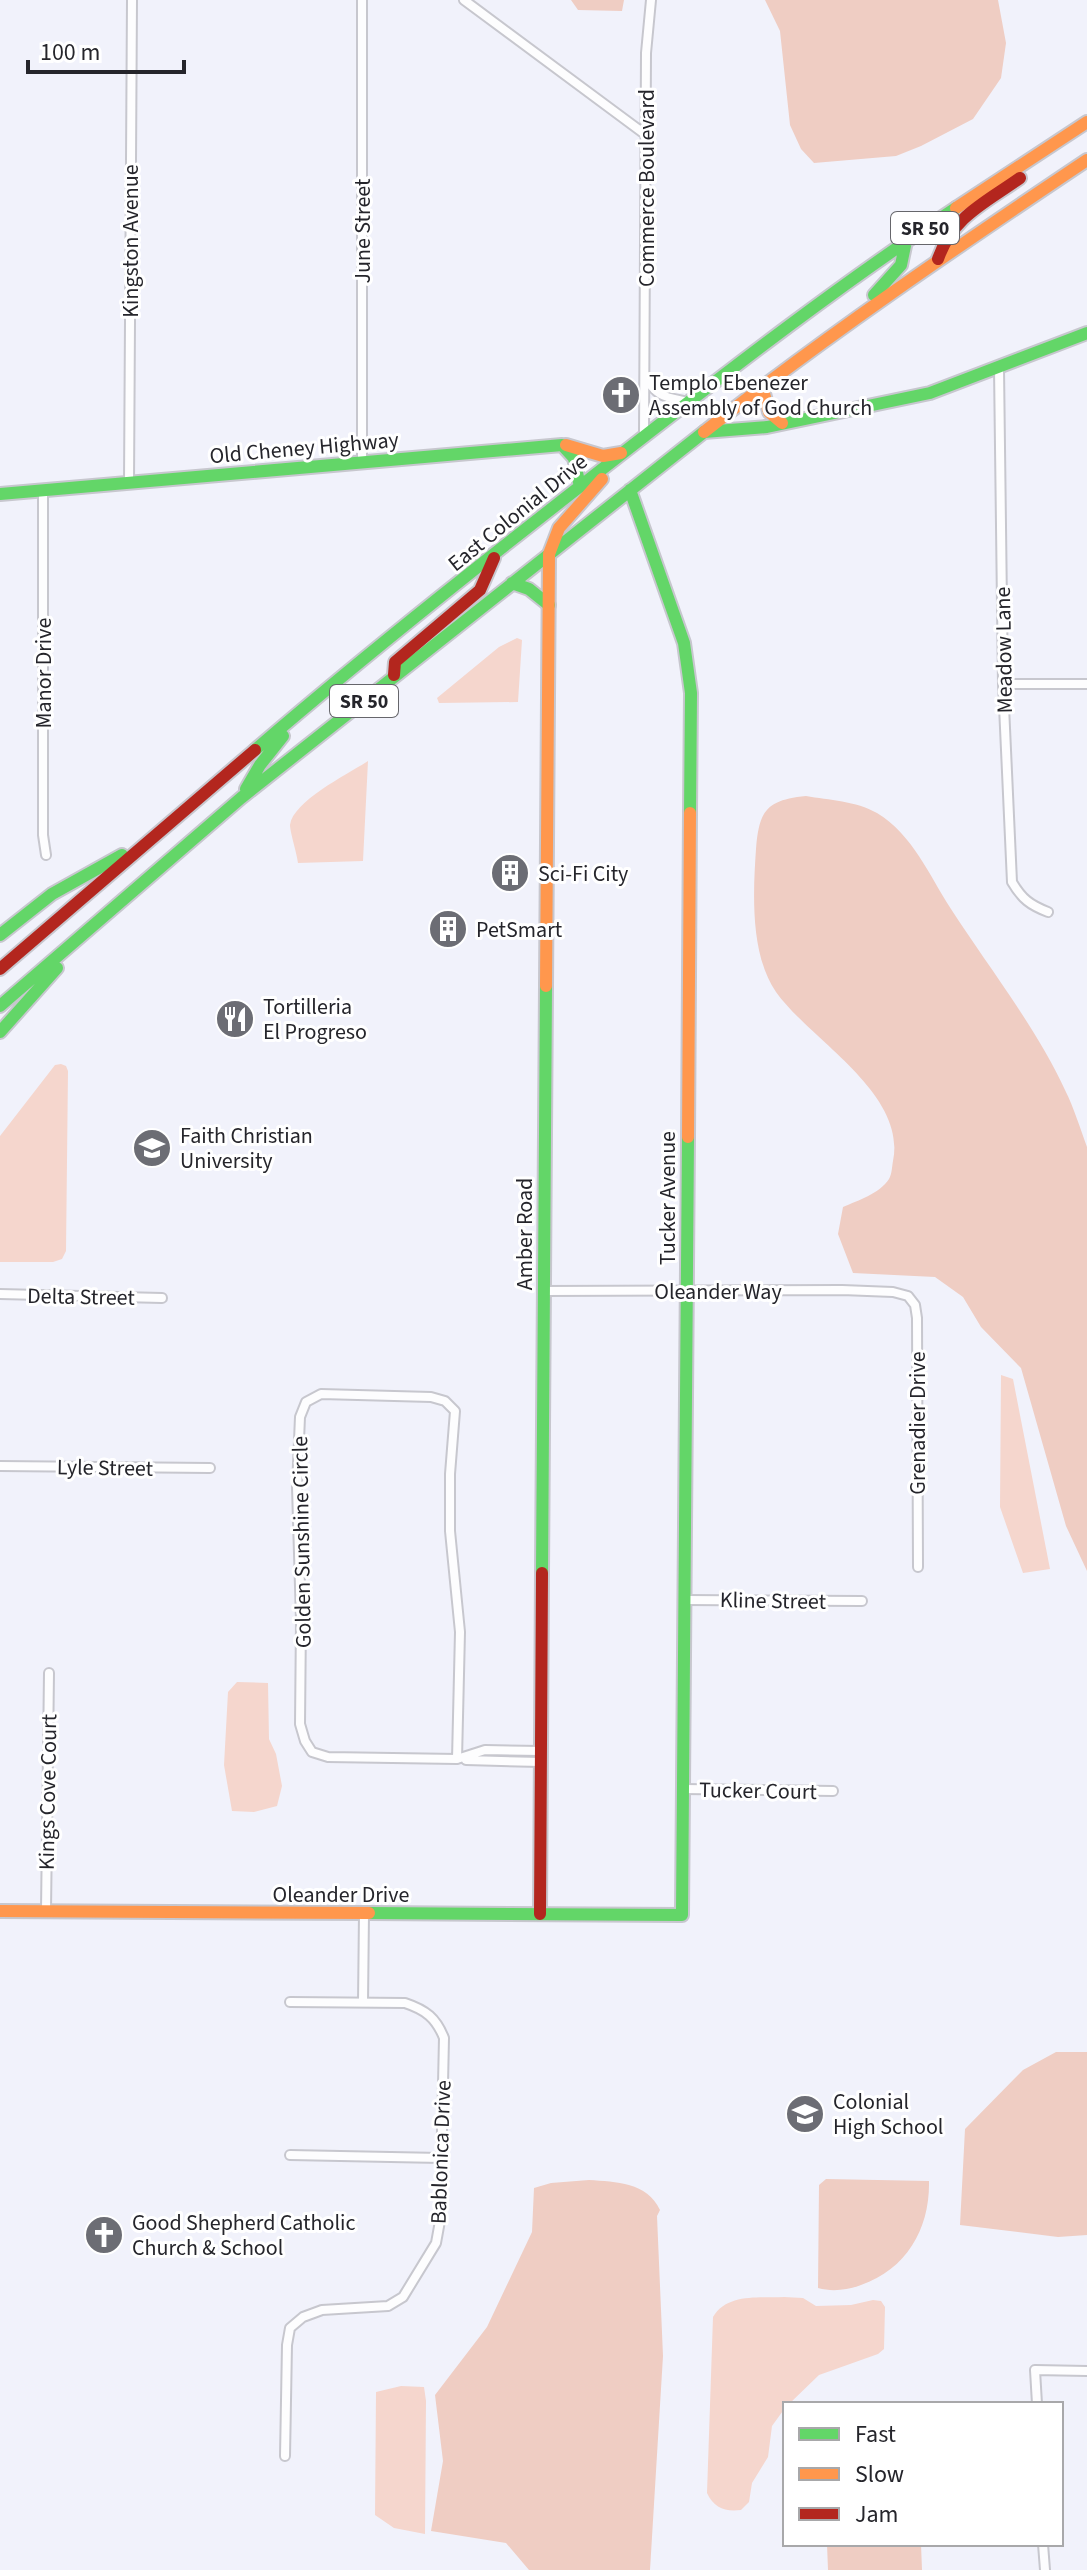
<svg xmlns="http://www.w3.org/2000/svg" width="1087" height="2570" font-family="'Source Sans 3',sans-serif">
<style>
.green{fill:#efcdc3}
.water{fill:#f5d6cd}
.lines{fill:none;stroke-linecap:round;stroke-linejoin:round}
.street-casing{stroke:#c7c7ce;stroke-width:12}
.fast-casing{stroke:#c7c7ce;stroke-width:16}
.slow-casing{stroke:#c7c7ce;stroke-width:16}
.jam-casing{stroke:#c7c7ce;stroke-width:16}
.street{stroke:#fdfdfe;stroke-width:8}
.fast{stroke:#63d668;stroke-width:12}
.slow{stroke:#ff974d;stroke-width:12}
.jam{stroke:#b3261e;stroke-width:12}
.labels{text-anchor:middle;stroke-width:6;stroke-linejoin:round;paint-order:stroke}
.shield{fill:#fff;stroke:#66666b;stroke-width:2}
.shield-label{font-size:20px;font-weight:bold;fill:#25252b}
.street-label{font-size:22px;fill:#25252b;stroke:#fff}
.poi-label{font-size:22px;fill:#25252b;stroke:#fff;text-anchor:start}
</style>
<rect width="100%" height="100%" fill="#f1f2fb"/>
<path class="green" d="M 571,0 L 624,0 L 622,11 L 578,10 Z
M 765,0 L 998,0 L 1006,43 L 1001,78 L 973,119 L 921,146 L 896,156 L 814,163 L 801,149 L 790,125 L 780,31 Z
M 806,796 C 829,800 856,801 877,813 C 913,835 929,875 951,909 C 988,966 1037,1029 1065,1090 C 1074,1108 1080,1128 1087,1147 L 1087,1571 L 1066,1526 L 1021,1368 L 981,1327 L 963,1297 L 935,1277 L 853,1273 L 838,1234 L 843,1207 C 859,1200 879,1194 889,1179 C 892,1174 892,1166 893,1161 C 907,1093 810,1040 776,992 C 750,954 753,893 756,849 C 759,810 767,800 806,796 Z
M 1056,2052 L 1087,2052 L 1087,2235 L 1058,2237 L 960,2225 L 965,2129 L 1023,2070 Z
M 826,2179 L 929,2181 C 930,2228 907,2269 861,2285 C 848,2290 832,2292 818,2288 L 819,2185 Z
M 589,2180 C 616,2182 647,2182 660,2210 L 657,2216 L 663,2356 L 650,2570 L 529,2570 L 506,2543 L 431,2531 L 443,2461 L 435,2395 L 487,2327 L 532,2232 L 534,2188 L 551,2183 Z
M 827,2544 L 921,2544 L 922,2570 L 828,2570 Z"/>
<path class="water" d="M 517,638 L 522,640 L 518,702 L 439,703 L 437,698 L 499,647 Z
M 368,761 L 363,861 L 298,863 C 297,854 290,832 290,825 C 293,801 348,774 368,761 Z
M 61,1064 L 66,1066 L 68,1071 L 66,1251 L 62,1259 L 53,1262 L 0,1262 L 0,1136 L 55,1065 Z
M 1001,1375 L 1013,1379 L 1050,1569 L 1023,1573 L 1000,1507 Z
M 237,1682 L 268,1683 L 269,1739 L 276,1754 L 282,1786 L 277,1806 L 254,1812 L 232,1811 L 224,1765 L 228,1692 Z
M 784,2297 L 803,2298 L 816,2306 L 851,2305 L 873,2300 L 881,2301 L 885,2307 L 884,2349 L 878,2354 L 819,2375 L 789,2404 L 785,2404 L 785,2408 L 772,2426 L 768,2457 L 752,2483 L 749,2502 L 741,2510 C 725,2512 714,2508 707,2493 L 713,2317 C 727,2293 759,2298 784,2297 Z
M 401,2386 L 424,2387 L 426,2401 L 425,2534 L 394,2528 L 375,2515 L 376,2392 Z"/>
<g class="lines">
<g class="street-casing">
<path id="street" d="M 362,0 L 362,463
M 464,0 L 646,135
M 999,368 L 1003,684 L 1012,882 C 1022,899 1030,905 1048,912
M 645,376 C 657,398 666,397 689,402
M 644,435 L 646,53 L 651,0
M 129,482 L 132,0
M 43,490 L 43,835 L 46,855
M 1003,684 L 1087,684
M 543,1291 L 842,1290 L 893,1292 L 908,1296 L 915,1305 L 917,1318 L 918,1567
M 0,1294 L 162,1298
M 321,1394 L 431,1397 L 445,1401 L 455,1411 L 450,1474 L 450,1531 L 460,1632 L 457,1759 L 328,1757 L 312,1752 L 305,1741 L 300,1724 L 301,1620 L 297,1487 L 300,1417 L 306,1402 Z
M 0,1466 L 210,1468
M 685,1600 L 862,1601
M 457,1759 L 485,1750 L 540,1751
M 466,1760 L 540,1762
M 683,1789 L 833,1791
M 46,1911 L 49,1673
M 363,2002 L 364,1914
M 290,2155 L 441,2158
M 1037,2404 L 1035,2370 L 1087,2371
M 285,2456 L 287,2345 L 290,2328 L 303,2317 L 322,2310 L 388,2306 L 403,2297 L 436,2243 L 440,2221 L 444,2038 C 436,2018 426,2010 405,2003 L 290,2002
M 1043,2544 L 1045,2570"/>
</g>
<g class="fast-casing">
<path id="fast" d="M 874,295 L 901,265 L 906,241
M 704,432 L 767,427 L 930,393 L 1087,333
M 630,490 L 684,643 L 691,693 L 690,813
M 0,494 L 562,445 L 574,458 L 580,487
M 512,583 L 529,589 L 549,605
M 255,750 C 376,646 502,547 628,449 C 735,366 842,283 956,208
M 246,789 L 260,765 L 283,736
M 0,935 L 52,894 L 122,855
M 0,1006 L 241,798 L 704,432
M 0,1032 L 57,968
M 542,1573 L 546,986
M 369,1913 L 682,1915 L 688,1137"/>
</g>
<g class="slow-casing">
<path id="slow" d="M 956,208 L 1087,122
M 762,386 L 769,412 L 782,423
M 704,432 C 827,335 957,247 1087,160
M 566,445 L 603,456 L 621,453
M 549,554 L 559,528 L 602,479
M 546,986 L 549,554
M 688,1137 L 690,813
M 0,1911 L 369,1913"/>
</g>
<g class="jam-casing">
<path id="jam" d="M 938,259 C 953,216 985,203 1020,178
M 394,675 L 395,662 L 480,590 L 494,558
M 0,969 L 255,750
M 540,1914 L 542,1573"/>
</g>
<use href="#street" class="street"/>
<use href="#fast" class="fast"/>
<use href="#slow" class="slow"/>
<use href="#jam" class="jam"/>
</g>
<defs>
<g id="church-disc" transform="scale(2)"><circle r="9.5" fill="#6c6d74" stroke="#fff"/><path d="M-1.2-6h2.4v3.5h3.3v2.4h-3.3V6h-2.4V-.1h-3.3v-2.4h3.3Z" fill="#fff"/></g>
<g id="building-disc" transform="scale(2)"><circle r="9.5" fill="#6c6d74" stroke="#fff"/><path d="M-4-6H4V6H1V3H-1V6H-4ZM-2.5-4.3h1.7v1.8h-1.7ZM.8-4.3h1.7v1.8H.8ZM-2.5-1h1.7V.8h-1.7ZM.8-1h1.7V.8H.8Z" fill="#fff"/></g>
<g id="restaurant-disc" transform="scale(2)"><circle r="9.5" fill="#6c6d74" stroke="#fff"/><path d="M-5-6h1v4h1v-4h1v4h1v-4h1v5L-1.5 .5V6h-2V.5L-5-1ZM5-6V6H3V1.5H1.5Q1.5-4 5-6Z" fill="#fff"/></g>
<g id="university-disc" transform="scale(2)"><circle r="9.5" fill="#6c6d74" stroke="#fff"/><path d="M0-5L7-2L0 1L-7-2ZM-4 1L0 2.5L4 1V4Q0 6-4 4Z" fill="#fff"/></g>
<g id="school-disc" transform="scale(2)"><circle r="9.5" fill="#6c6d74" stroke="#fff"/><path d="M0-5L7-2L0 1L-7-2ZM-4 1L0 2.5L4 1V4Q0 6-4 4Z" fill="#fff"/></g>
</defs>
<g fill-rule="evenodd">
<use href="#church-disc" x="621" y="395"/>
<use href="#building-disc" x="510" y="873"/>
<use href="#building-disc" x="448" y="929"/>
<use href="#restaurant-disc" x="235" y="1019"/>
<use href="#university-disc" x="152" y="1148"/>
<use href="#school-disc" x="805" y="2114"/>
<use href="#church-disc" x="104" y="2235"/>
</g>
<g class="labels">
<g class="shield">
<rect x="891" y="212" width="68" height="32" rx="6"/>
<rect x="330" y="685" width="68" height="32" rx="6"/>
</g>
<g class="shield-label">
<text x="925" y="235">SR 50</text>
<text x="364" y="708">SR 50</text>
</g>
<g class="street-label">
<text transform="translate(646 188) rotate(-90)" y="8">Commerce Boulevard</text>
<text transform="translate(362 231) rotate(-90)" y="8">June Street</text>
<text transform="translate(130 241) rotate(-90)" y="8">Kingston Avenue</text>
<text transform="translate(304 447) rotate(-5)" y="8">Old Cheney Highway</text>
<text transform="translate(517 512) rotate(-39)" y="8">East Colonial Drive</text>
<text transform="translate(1003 650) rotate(-91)" y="8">Meadow Lane</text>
<text transform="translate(43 673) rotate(-90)" y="8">Manor Drive</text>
<text transform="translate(667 1198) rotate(-90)" y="8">Tucker Avenue</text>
<text transform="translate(524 1234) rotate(-90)" y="8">Amber Road</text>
<text x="718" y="1299">Oleander Way</text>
<text transform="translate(81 1296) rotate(1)" y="8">Delta Street</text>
<text transform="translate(917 1423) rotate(-90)" y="8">Grenadier Drive</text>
<text transform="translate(105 1467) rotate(1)" y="8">Lyle Street</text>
<text transform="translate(301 1542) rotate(-91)" y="8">Golden Sunshine Circle</text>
<text transform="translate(773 1600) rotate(1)" y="8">Kline Street</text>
<text transform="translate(758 1790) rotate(1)" y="8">Tucker Court</text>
<text transform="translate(47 1792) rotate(-89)" y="8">Kings Cove Court</text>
<text x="341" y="1902">Oleander Drive</text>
<text transform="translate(440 2152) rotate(-88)" y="8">Bablonica Drive</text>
</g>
<g class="poi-label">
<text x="649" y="390">Templo Ebenezer<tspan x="649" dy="25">Assembly of God Church</tspan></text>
<text x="538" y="881">Sci-Fi City</text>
<text x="476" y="937">PetSmart</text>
<text x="263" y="1014">Tortilleria<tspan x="263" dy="25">El Progreso</tspan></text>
<text x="180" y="1143">Faith Christian<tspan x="180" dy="25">University</tspan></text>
<text x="833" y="2109">Colonial<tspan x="833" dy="25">High School</tspan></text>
<text x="132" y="2230">Good Shepherd Catholic<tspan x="132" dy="25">Church &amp; School</tspan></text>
</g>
</g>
<rect x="783" y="2402" width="280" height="144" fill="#ffffff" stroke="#a8a8aa" stroke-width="2"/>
<rect x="799" y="2428" width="40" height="12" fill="#63d668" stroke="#a8a8aa" stroke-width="2"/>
<text x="855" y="2442" font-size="24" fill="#25252b">Fast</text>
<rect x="799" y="2468" width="40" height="12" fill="#ff974d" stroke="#a8a8aa" stroke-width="2"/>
<text x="855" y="2482" font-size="24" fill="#25252b">Slow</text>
<rect x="799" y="2508" width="40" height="12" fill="#b3261e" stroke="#a8a8aa" stroke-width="2"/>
<text x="855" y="2522" font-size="24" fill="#25252b">Jam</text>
<path d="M28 60v12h156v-12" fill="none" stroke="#25252b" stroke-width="4"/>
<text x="40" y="60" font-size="24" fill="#25252b" stroke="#ffffff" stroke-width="6" paint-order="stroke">100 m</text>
</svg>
